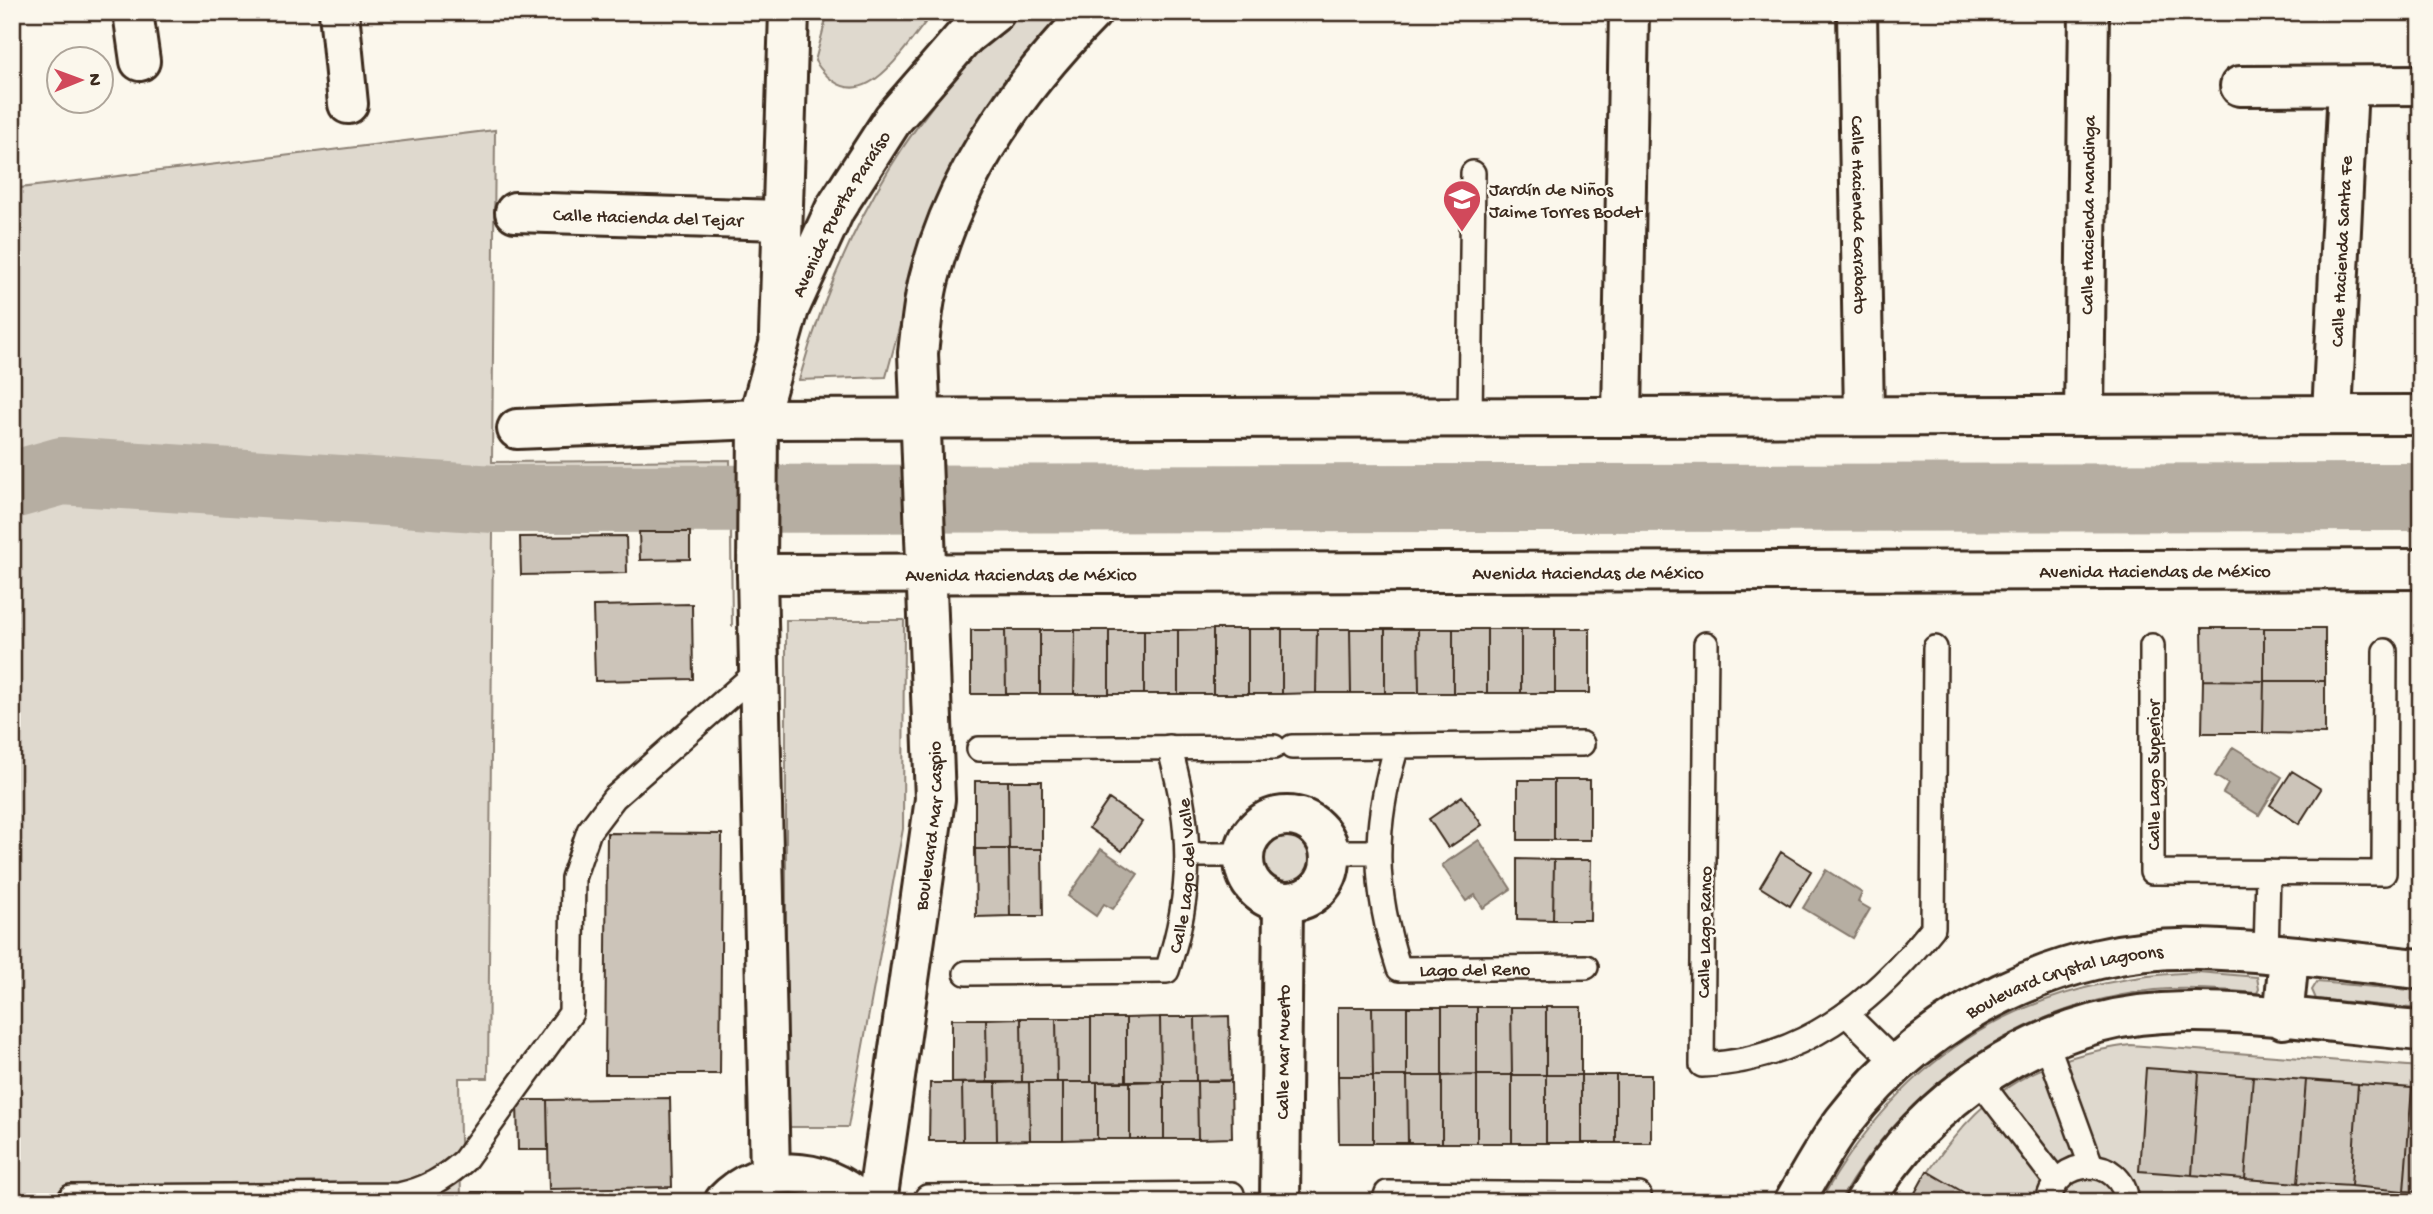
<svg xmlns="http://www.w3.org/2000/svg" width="2433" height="1214" font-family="'Gochi Hand',sans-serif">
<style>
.green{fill:#dfd9ce;stroke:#8d8276;stroke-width:2}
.water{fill:#b6aea2;stroke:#85796d;stroke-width:2}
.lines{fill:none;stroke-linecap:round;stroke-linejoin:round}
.river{stroke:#b6aea2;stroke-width:68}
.building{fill:#ccc4b9;stroke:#3b2a1e;stroke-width:2}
.lane-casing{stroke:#3b2a1e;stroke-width:28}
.street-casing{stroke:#3b2a1e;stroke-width:44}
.secondary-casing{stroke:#3b2a1e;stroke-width:44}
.lane{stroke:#fbf7ec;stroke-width:23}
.street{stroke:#fbf7ec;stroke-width:38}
.secondary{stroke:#fbf7ec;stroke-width:38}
.labels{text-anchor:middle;stroke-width:5;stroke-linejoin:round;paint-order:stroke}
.poi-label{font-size:19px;fill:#3b2a1e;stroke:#fbf7ec;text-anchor:start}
.street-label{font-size:19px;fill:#3b2a1e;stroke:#fbf7ec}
</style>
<rect width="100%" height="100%" fill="#fbf7ec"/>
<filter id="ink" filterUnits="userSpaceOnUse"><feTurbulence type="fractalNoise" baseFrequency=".0143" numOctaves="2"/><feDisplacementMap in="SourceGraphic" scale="14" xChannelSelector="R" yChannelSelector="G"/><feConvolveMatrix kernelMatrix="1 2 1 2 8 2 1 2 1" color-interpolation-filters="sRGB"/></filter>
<g filter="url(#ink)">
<path class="green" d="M 828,12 L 934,12 C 904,45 861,131 815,61 Z
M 1023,12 L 1064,12 L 998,88 L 963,148 L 907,299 L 886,377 L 799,380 C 830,270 877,171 951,83 C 973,57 996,32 1023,12 Z
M 495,130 L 492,462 L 730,460 L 732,627 L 731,527 L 493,532 L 488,1078 L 459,1078 L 461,1202 L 12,1202 L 12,189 Z
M 786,620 L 904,620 L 903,829 L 848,1127 L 786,1127 Z
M 1291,832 L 1309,842 L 1315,862 L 1305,879 C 1284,889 1273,879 1261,863 L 1265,865 C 1263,846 1273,834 1291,832 Z
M 2198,972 L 2257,977 L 2259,989 L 2257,993 C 2223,990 2189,987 2155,990 C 2021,1005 1905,1085 1839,1202 L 1820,1202 C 1905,1051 2026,979 2198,972 Z
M 2317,982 L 2421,991 L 2421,1009 L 2316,999 L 2312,990 Z
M 2130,1045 L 2421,1067 L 2421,1202 L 1910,1202 C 1964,1108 2020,1059 2130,1045 Z"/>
<path class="water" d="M 2233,747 L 2282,777 L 2259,815 L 2223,793 L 2228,784 L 2215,776 Z
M 1479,840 L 1511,889 L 1483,908 L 1475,895 L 1466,901 L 1442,865 Z
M 1101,849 L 1138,874 L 1113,909 L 1104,904 L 1096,916 L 1068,896 Z
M 1826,870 L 1862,893 L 1858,902 L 1870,909 L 1853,938 L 1803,908 Z"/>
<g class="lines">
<path class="river" d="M 12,485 L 62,471 L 494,499 L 2421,497"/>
</g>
<path class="building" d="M 639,532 L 690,532 L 690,559 L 640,560 Z
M 626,536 L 627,573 L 521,575 L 520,537 Z
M 692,604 L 693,679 L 595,681 L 593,606 Z
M 2202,628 L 2264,628 L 2264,681 L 2203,680 Z
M 2264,628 L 2325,628 L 2325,681 L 2264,681 Z
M 1213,629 L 1213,694 L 1178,694 L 1178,630 Z
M 1213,629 L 1248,629 L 1248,694 L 1213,694 Z
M 1248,629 L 1282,629 L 1282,694 L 1248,694 Z
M 1282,629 L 1317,629 L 1316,693 L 1282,694 Z
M 1317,629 L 1350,629 L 1351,693 L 1316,693 Z
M 1350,629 L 1385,629 L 1385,693 L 1351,693 Z
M 1385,629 L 1418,629 L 1419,693 L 1385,693 Z
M 1418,629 L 1453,629 L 1453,693 L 1419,693 Z
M 1453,629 L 1487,629 L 1487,693 L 1453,693 Z
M 1487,629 L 1521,629 L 1521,693 L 1487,693 Z
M 1521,629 L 1555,629 L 1555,693 L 1521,693 Z
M 1555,629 L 1590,629 L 1590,693 L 1555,693 Z
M 971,630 L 1005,630 L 1006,694 L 971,694 Z
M 1005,630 L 1040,630 L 1040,694 L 1006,694 Z
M 1040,630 L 1075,630 L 1074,694 L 1040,694 Z
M 1075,630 L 1109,630 L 1109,694 L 1074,694 Z
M 1109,630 L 1144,630 L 1144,694 L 1109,694 Z
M 1144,630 L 1178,630 L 1178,694 L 1144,694 Z
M 2203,680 L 2264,681 L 2263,733 L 2202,733 Z
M 2264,681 L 2325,681 L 2325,734 L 2263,733 Z
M 2292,771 L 2321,789 L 2299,824 L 2270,805 Z
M 1518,780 L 1554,780 L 1554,840 L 1518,840 Z
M 1554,780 L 1590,780 L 1590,840 L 1554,840 Z
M 975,781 L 1008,781 L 1009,849 L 975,849 Z
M 1008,781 L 1042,781 L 1042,849 L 1009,849 Z
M 1462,796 L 1482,825 L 1448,848 L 1429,819 Z
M 1109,799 L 1142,822 L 1122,851 L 1089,828 Z
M 607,833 L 722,834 L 720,1074 L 605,1074 Z
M 975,849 L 1009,849 L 1010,916 L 976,917 Z
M 1009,849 L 1042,849 L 1043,916 L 1010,916 Z
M 1781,852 L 1811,871 L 1790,906 L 1760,887 Z
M 1517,859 L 1554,860 L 1553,920 L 1517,919 Z
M 1554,860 L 1591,860 L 1590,920 L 1553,920 Z
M 1338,1007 L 1372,1007 L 1373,1076 L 1338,1076 Z
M 1372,1007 L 1407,1007 L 1407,1076 L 1373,1076 Z
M 1407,1007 L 1442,1007 L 1442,1076 L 1407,1076 Z
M 1442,1007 L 1477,1007 L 1477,1075 L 1442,1076 Z
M 1477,1007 L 1511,1007 L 1512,1075 L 1477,1075 Z
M 1511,1007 L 1546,1007 L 1546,1075 L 1512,1075 Z
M 1546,1007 L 1581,1007 L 1581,1075 L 1546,1075 Z
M 1229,1016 L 1231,1080 L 1196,1081 L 1195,1017 Z
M 1160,1017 L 1161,1081 L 1126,1081 L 1126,1018 Z
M 1160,1017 L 1195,1017 L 1196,1081 L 1161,1081 Z
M 1021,1018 L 1022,1082 L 987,1082 L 986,1019 Z
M 1021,1018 L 1056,1018 L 1057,1082 L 1022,1082 Z
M 1056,1018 L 1091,1018 L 1091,1082 L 1057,1082 Z
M 1091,1018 L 1126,1018 L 1126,1081 L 1091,1082 Z
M 952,1019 L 986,1019 L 987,1082 L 952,1083 Z
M 2146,1068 L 2199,1072 L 2192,1175 L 2139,1171 Z
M 2199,1072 L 2253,1076 L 2245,1179 L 2192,1175 Z
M 1477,1075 L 1477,1143 L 1442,1143 L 1442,1076 Z
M 1477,1075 L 1512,1075 L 1512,1143 L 1477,1143 Z
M 1512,1075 L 1546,1075 L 1546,1143 L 1512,1143 Z
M 1546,1075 L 1581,1075 L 1581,1143 L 1546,1143 Z
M 1581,1075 L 1616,1075 L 1616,1143 L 1581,1143 Z
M 1616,1075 L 1651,1075 L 1651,1143 L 1616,1143 Z
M 1338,1076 L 1373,1076 L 1373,1143 L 1339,1143 Z
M 1373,1076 L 1407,1076 L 1408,1143 L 1373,1143 Z
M 1407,1076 L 1442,1076 L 1442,1143 L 1408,1143 Z
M 2253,1076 L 2306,1080 L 2298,1183 L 2245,1179 Z
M 2306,1080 L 2358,1084 L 2351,1186 L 2298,1183 Z
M 1164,1081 L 1164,1139 L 1130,1139 L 1130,1082 Z
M 1164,1081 L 1197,1081 L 1198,1139 L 1164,1139 Z
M 1197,1081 L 1231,1081 L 1232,1138 L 1198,1139 Z
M 1029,1082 L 1030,1140 L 997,1141 L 996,1083 Z
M 1029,1082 L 1063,1082 L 1063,1140 L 1030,1140 Z
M 1063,1082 L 1097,1082 L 1097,1139 L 1063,1140 Z
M 1097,1082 L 1130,1082 L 1130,1139 L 1097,1139 Z
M 930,1083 L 962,1083 L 963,1141 L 929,1141 Z
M 962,1083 L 996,1083 L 997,1141 L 963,1141 Z
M 2358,1084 L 2412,1088 L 2404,1191 L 2351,1186 Z
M 2412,1088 L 2421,1089 L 2421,1192 L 2404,1191 Z
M 670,1098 L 672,1187 L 549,1189 L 547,1100 Z
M 517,1100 L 547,1100 L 548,1150 L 518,1150 Z
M 1927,1171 L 1980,1202 L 1910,1202 Z
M 472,1192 L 519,1192 L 519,1202 L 473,1202 Z"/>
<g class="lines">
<g class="lane-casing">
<g id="lane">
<path d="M 1470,417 L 1473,173"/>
<path d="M 1706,644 L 1702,1065 C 1802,1061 1872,1004 1933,928 L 1935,648"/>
<path d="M 2152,646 L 2152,872 L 2384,873 L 2385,651"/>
<path id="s1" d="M 1582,744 L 1397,746 C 1372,827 1373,889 1399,969 L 1586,967"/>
<path d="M 1292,747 L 1397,746"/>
<path d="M 979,749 L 1274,747"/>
<path d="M 1330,852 L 1377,852"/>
<path d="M 1189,855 L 1244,855"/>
<path d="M 2266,955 L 2268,872"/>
<path id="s2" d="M 966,973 L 1167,971 C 1193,891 1193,828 1169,747"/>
<path d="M 1846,1014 L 1897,1064"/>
<path d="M 2046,1041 L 2091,1165"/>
<path d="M 1978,1079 L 2056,1181"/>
<path d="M 71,1197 L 399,1195 C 426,1189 444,1179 464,1161 L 571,1013 L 573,878 L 589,831 L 614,798 L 758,671"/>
<path d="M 927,1197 L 1232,1194"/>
<path d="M 1384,1202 L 1387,1193 L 1639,1195"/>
<path d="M 2048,1202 C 2056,1156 2122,1153 2127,1202"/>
</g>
</g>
<g class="street-casing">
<g id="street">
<path d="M 133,12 L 140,61"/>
<path d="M 339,12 L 348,104"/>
<path id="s3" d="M 1857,12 L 1864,416"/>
<path d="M 2240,86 L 2421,85"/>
<path id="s4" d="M 515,212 L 781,220"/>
<path d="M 779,335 L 789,12"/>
<path id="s5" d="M 2332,415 L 2348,86"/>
<path id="s6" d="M 2084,416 L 2089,12"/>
<path d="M 1622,417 L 1629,12"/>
<path d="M 517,429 L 758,419"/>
<circle cx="1287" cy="859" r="43"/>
<path d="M 2283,1019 L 2289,957"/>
<path id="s7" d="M 1280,1202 L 1283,903"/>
<path id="s8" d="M 1794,1202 C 1810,1174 1825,1146 1844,1121 C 1925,1014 2065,945 2199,949 C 2273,951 2347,962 2421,969"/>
<path d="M 1865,1202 C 1923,1098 2042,1019 2162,1013 C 2247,1008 2336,1024 2421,1031"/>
</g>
</g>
<g class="secondary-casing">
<g id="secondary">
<path d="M 758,419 L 2421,415"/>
<path id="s9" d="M 757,574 L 2421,569"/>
<path id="s10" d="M 770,1174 L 757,574 L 758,419 L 789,309 L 835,209 L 893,119 L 965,36 L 995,12"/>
<path d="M 724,1202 C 760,1163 823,1165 860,1202"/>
<path id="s11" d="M 877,1202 L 935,799 L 918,353 C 921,329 923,302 929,279 C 955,175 1018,87 1092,12"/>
</g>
</g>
<use href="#lane" class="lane"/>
<use href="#street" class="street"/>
<use href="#secondary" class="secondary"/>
</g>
</g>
<defs>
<g id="school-pin" transform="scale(2.0125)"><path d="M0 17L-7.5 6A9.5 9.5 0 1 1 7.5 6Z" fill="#d1495b" stroke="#fbf7ec"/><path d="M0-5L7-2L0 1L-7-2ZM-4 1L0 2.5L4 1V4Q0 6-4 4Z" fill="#fff"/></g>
</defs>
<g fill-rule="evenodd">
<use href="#school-pin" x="1462" y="199"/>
</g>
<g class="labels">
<g class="poi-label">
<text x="1489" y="195">Jardín de Niños<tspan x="1489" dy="22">Jaime Torres Bodet</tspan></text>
</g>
<g class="street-label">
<text dy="7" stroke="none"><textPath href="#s10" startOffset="978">Avenida Puerta Paraíso</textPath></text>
<text dy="7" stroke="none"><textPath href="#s3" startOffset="203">Calle Hacienda Garabato</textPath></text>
<text dy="7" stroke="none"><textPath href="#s6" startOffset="201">Calle Hacienda Mandinga</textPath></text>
<text dy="7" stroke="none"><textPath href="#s4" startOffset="133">Calle Hacienda del Tejar</textPath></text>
<text dy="7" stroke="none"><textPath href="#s5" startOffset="164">Calle Hacienda Santa Fe</textPath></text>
<text dy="7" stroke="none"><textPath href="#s9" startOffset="1398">Avenida Haciendas de México</textPath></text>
<text dy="7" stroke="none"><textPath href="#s9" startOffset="831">Avenida Haciendas de México</textPath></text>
<text dy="7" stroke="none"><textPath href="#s9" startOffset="264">Avenida Haciendas de México</textPath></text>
<text transform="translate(2152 775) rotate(-90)" y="7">Calle Lago Superior</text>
<text dy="7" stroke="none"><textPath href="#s11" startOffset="380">Boulevard Mar Caspio</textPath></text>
<text dy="7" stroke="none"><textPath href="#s2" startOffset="298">Calle Lago del Valle</textPath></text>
<text transform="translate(1703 932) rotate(-89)" y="7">Calle Lago Ranco</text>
<text dy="7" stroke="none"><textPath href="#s1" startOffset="488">Lago del Reno</textPath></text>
<text dy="7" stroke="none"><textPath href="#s8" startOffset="364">Boulevard Crystal Lagoons</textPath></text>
<text dy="7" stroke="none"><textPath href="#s7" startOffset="150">Calle Mar Muerto</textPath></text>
</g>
</g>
<rect width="2433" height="1214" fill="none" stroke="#fbf7ec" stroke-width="42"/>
<rect x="21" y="21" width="2391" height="1172" fill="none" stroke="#3b2a1e" stroke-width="2.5" filter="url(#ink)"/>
<g transform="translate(80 80) rotate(89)"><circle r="33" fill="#fbf7ec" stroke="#aea59a" stroke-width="2"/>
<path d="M0-5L12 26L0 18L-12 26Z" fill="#d1495b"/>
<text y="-10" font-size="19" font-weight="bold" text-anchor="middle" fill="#3b2a1e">N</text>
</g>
</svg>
